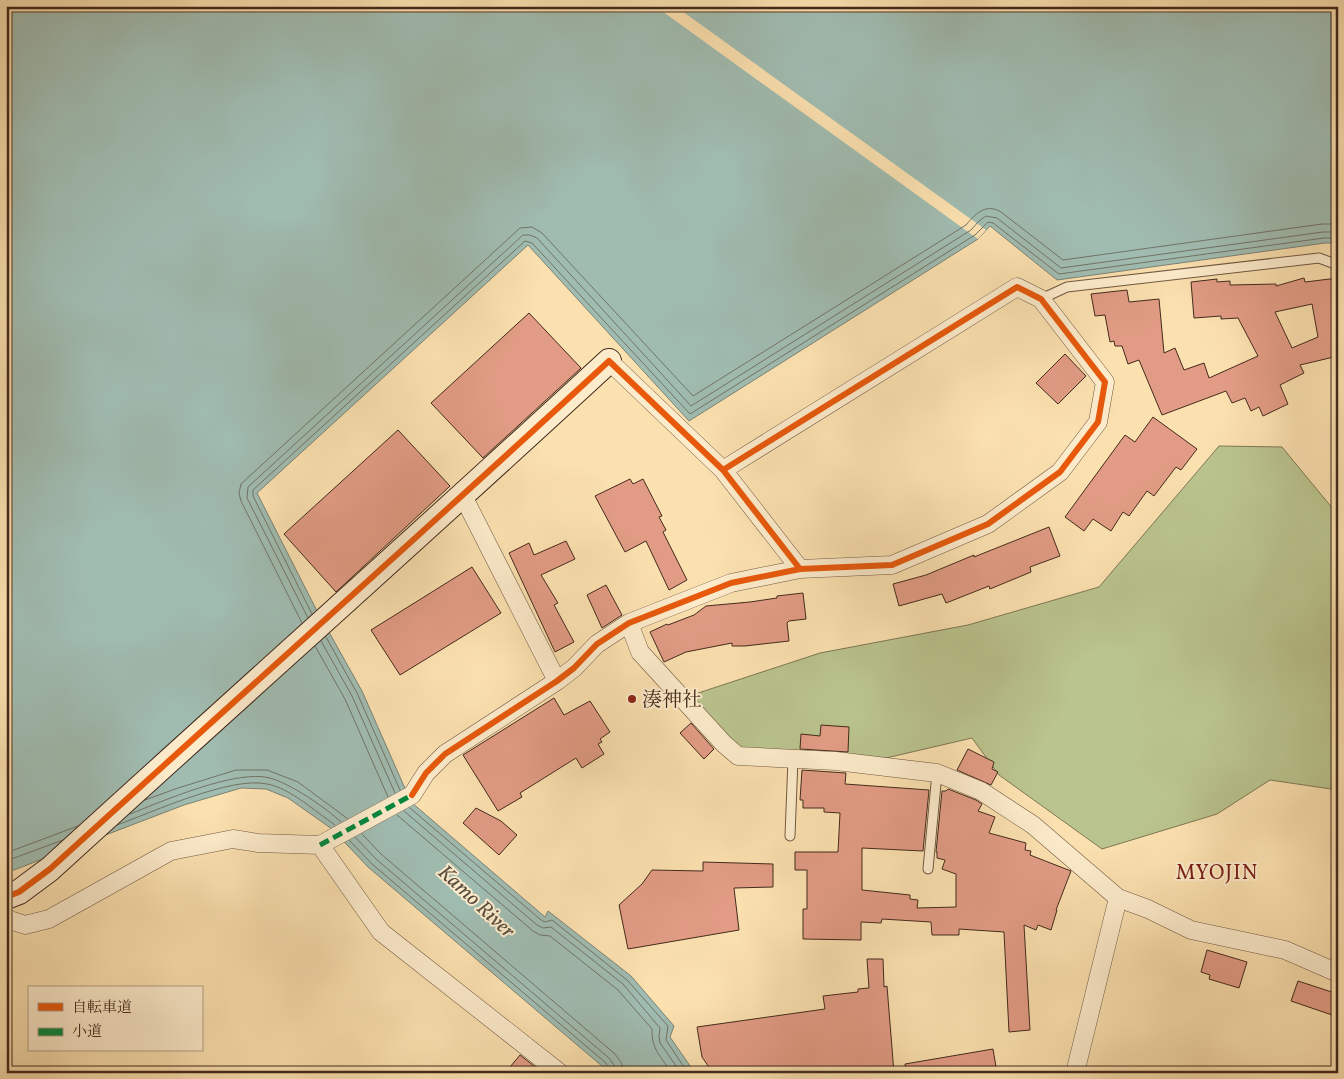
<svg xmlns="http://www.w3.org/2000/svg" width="1344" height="1079" font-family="Vollkorn,'Noto Serif JP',serif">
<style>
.green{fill:#bac48e;stroke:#7e7755}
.water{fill:#a0bcb1;stroke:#7b8275}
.pier{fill:#fce1b0}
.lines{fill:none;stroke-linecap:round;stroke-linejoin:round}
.shore{stroke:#727366;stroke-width:1}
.building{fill:#e29c85;stroke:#432a1c;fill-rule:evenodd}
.lane-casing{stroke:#715841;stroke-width:11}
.street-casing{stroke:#715841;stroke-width:19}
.secondary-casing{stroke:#432a1c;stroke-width:26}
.lane{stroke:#fdeccc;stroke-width:9}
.street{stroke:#fdeccc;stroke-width:18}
.secondary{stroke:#fdeccc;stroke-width:24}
.quiet{stroke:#00873e;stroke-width:5;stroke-dasharray:10 5;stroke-linecap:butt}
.cycleway-casing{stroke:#fdeccc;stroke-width:9}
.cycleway{stroke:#e8590c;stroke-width:6}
.poi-dot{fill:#8f2418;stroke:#fdeccc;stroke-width:2}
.labels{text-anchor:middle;stroke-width:4;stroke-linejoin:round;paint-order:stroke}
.poi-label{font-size:20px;fill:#432a1c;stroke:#fdeccc;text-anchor:start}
.neighbourhood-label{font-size:21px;letter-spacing:1px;fill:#7a1f14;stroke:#fdeccc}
.water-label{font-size:21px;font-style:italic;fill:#5a4e41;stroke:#fdeccc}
</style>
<rect width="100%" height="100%" fill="#fce1b0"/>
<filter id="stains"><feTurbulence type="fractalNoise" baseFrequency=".004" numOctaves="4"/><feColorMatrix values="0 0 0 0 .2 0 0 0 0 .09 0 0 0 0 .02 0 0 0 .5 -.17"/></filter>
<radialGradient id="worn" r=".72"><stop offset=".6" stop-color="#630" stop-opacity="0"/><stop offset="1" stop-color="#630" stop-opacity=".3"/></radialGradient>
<path class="green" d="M 1219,446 L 1282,447 L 1338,515 L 1338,790 L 1270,780 L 1217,814 L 1102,849 L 999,775 L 972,738 L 886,758 L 743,751 L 680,699 L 820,653 L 968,625 L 1099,587 Z"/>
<path class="water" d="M 6,6 L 1338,6 L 1338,243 L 1325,243 L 1057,280 L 990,226 L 978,239 L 689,421 L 528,245 L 257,493 L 316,609 L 362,691 L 411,802 L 545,917 L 548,911 L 631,976 L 674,1026 L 670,1037 L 695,1073 L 606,1073 L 603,1067 L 368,867 L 332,829 L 288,798 L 266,789 L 241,788 L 184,805 L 6,873 Z"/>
<path class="pier" d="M 655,6 L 675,6 L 986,230 L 978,239 Z"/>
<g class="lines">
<path class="shore" d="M 312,614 L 253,496 L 253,490 L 525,241 L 532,243 L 690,414 L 975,235 L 988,222 L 993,223 L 1059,274 L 1324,238 L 1338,238
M 308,618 L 247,498 L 248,487 L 523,235 L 530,235 L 537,238 L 691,406 L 971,230 L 979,221 L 986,216 L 997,218 L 1061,268 L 1323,232 L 1338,232
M 302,623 L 241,501 L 239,493 L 241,484 L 520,228 L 532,227 L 542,233 L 693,396 L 966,225 C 976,213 986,203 1001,212 L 1063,260 L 1322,224 L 1338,224
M 326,637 L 357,693 L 400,790
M 321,641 L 352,696 L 395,793
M 315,646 L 345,699 L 388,797
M 145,800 L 178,788 L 236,770 L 267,770 L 298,782 L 348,819
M 410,808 L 541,920 L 545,922 L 552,920 L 627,980 L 668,1026 L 666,1040 L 688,1073
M 404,811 L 537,925 L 543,928 L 551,927 L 623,984 L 660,1028 L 659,1037 L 660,1043 L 681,1073
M 130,814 C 163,801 236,769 270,778 C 291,784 325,807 341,822
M 397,815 L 533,931 L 540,935 L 550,936 L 618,990 L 652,1029 C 651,1049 661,1057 672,1073
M 117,825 C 153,812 231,776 267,784 C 290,788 316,812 335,825
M 362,834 L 381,854 L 615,1054 L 622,1064 L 624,1073
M 355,837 L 376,859 L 610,1059 L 615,1067 L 616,1073
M 349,840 L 372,864 L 606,1063 L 610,1073
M 6,853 L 78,826
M 6,861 L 63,840"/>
</g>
<path class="building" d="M 1304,278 L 1305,282 L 1338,278 L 1338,356 L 1300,365 L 1304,373 L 1280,385 L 1288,404 L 1263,416 L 1259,407 L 1251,411 L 1245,398 L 1232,403 L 1226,391 L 1162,415 L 1139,360 L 1128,364 L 1122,346 L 1115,346 L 1114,341 L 1110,342 L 1105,315 L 1095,316 L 1091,294 L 1127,290 L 1129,302 L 1159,299 L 1164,353 L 1175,348 L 1184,370 L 1204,363 L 1209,378 L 1258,356 L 1238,318 L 1221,319 L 1221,316 L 1194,318 L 1191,282 L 1217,279 L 1217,282 L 1230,281 L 1230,285 L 1276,284 L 1276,286 ZM 1312,304 L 1318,337 L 1292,348 L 1275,312 Z
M 529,313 L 581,368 L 483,458 L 431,403 Z
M 1065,354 L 1086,376 L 1058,404 L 1036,383 Z
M 1153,417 L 1197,449 L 1181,470 L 1176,467 L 1154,496 L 1147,491 L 1129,516 L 1123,512 L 1111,531 L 1093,519 L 1084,531 L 1065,517 L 1125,435 L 1135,442 Z
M 398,430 L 450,486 L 336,592 L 284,534 Z
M 630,479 L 633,484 L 643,479 L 662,516 L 659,517 L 666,530 L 663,532 L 687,580 L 669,590 L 646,541 L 625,552 L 595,496 Z
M 1049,527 L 1060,556 L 1030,567 L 1031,572 L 990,589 L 989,586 L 946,603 L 942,594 L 899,606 L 893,584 L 926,575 L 974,555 L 974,557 Z
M 566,541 L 575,559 L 541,575 L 558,603 L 554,605 L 574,642 L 555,652 L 509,553 L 529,543 L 534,555 Z
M 472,567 L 501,613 L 400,675 L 371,630 Z
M 606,585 L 622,615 L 602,628 L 587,595 Z
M 803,593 L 806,619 L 789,621 L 787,623 L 789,641 L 745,646 L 732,646 L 732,643 L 686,652 L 664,662 L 650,632 L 667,624 L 668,625 L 694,615 L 706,606 L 750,602 L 777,598 L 777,596 Z
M 554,698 L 564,715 L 590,701 L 610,732 L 600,739 L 602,742 L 598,744 L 604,754 L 582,768 L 576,758 L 520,793 L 522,797 L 498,811 L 463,755 Z
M 691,723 L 714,749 L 704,759 L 680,733 Z
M 821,725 L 849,727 L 848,752 L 800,749 L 801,734 L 820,736 Z
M 968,749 L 994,762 L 992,769 L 998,772 L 991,785 L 957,770 Z
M 802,770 L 846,773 L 845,784 L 929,790 L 923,851 L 862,848 L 862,890 L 910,895 L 910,899 L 918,900 L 917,908 L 956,907 L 956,874 L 942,869 L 945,860 L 937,858 L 937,852 L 936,852 L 942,791 L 946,791 L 948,789 L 976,800 L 982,804 L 978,811 L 995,817 L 989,833 L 1026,843 L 1025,850 L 1031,851 L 1030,855 L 1071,871 L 1056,910 L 1057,910 L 1051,930 L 1038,925 L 1036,930 L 1024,925 L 1030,1030 L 1009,1032 L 1004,932 L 959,929 L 959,935 L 932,935 L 931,922 L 882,919 L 881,923 L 861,922 L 861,940 L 803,939 L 803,909 L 807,909 L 807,870 L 795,870 L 795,852 L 838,852 L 840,813 L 824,812 L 824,808 L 803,808 L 803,800 L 800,800 Z
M 476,808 L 501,821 L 517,835 L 499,855 L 463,823 Z
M 703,862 L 773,864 L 773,887 L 734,888 L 739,930 L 628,949 L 619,905 L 642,884 L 652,870 L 703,871 Z
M 1207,950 L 1247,962 L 1239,988 L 1209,979 L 1210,975 L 1201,972 Z
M 867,959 L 883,959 L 884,987 L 887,986 L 894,1073 L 713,1073 L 702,1057 L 697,1027 L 825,1009 L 823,996 L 858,992 L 858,989 L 869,988 Z
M 1298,981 L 1338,994 L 1338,1017 L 1291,1001 Z
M 993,1049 L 997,1073 L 906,1073 L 905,1064 Z
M 520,1055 L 543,1073 L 505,1073 Z"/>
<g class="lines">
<g class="lane-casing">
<path id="lane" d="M 1041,299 L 1067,287 L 1319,258 L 1338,265
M 790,836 L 793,759
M 928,869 L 937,773"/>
</g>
<g class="street-casing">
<path id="street" d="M 609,361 L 723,470 L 800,569
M 463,496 L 557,681
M 629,623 L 640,652 L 724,744 L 738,756 L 836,761 L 937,773 L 981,791 L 1033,825 L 1118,898 L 1148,909 L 1191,930 L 1285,950 L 1338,973
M 320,845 L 381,932 L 560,1073
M 6,917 L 10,920 L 25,925 L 49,919 L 171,851 L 233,839 L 258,843 L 320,845 L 412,795 L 426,773 L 445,754 L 557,681 L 574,668 L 597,644 L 629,623 L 731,583 L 800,569 L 892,565 L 988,524 L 1060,472 L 1098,422 L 1105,382 L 1041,299 L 1017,287 L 723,470
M 1075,1073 L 1118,898"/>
</g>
<g class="secondary-casing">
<path id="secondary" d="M 6,897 L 19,892 L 50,869 C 236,699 424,532 609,361"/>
</g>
<use href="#lane" class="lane"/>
<use href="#street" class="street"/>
<use href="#secondary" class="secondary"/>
<path class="quiet" d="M 320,845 L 412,795"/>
<g class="cycleway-casing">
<path id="cycleway" d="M 412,795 L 426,773 L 445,754 L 557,681 L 574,668 L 597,644 L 629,623 L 731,583 L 800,569 L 892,565 L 988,524 L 1060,472 L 1098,422 L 1105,382 L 1041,299 L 1017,287 L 723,470
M 6,897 L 19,892 L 50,869 C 236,699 424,532 609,361 L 723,470 L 800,569"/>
</g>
<use href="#cycleway" class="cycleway"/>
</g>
<circle class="poi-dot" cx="632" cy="699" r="5"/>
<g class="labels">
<g class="poi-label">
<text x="642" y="706">湊神社</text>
</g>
<g class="neighbourhood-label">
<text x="1217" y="879">MYOJIN</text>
</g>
<g class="water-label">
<text transform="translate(477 901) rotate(43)" y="7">Kamo River</text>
</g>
</g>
<rect width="1344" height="1079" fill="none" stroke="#fce1b0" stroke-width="25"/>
<rect x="8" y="8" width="1329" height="1064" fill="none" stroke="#432a1c" stroke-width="2.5"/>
<rect x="12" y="12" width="1319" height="1054" fill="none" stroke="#432a1c"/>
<rect x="28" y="986" width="175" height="65" fill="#fdeccc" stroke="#b39e86"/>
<rect x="38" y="1003" width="25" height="8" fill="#e8590c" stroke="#b39e86"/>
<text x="72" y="1012" font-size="15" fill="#432a1c">自転車道</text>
<rect x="38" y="1028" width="25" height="8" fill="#00873e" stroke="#b39e86"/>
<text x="72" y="1036" font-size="15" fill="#432a1c">小道</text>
<rect width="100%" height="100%" filter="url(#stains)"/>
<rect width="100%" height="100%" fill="url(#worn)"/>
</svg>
